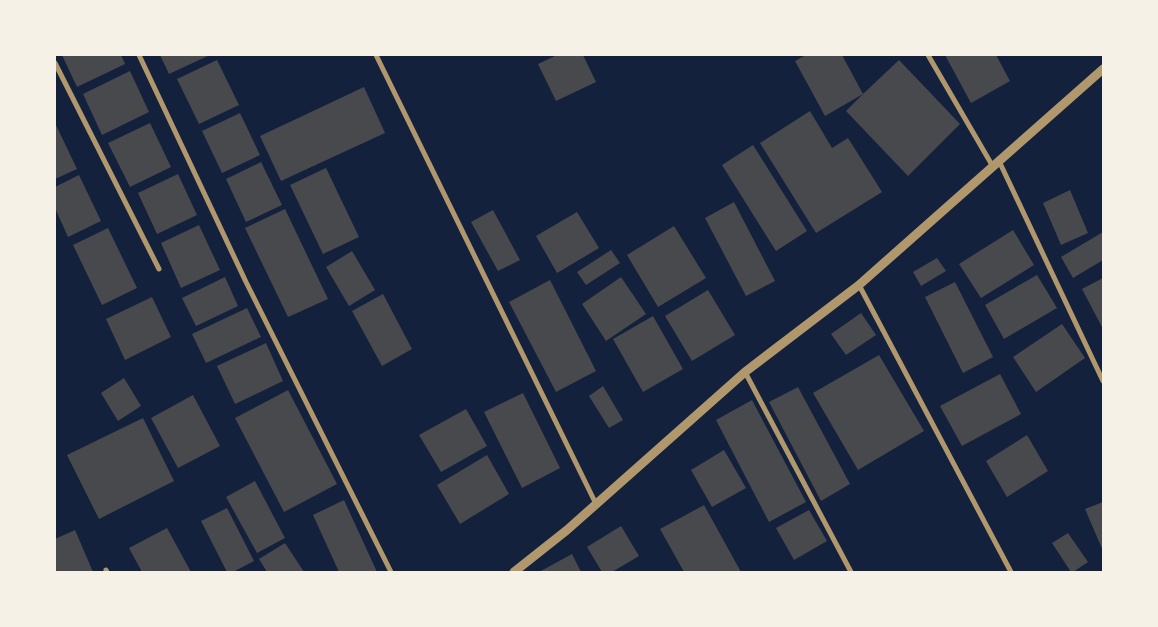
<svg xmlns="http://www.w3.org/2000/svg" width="1158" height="627" font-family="'Roboto Serif',serif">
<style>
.building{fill:#48494c}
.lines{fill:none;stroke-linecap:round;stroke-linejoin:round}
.minor{stroke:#b1986c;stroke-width:5}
.tertiary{stroke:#b1986c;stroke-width:9}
</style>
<rect width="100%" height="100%" fill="#14213d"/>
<path class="building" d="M 62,55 L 121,55 L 125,64 L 77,87 Z
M 160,55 L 210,55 L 169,74 Z
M 557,55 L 583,55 L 596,82 L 556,101 L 538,64 Z
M 806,55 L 842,55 L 863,94 L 899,60 L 960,124 L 908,176 L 846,111 L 863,94 L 825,116 L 795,61 Z
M 945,55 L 996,55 L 1010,81 L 971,103 Z
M 217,60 L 239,105 L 199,124 L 177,79 Z
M 130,71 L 149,112 L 102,135 L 83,94 Z
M 364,87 L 385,133 L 281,181 L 260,136 Z
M 810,111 L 832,148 L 848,138 L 882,192 L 816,233 L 760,143 Z
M 240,113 L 260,155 L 222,173 L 202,131 Z
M 55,123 L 77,169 L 55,179 Z
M 150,123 L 171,167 L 130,187 L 108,143 Z
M 753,145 L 807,231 L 776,251 L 722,165 Z
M 261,162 L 282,205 L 246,222 L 226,179 Z
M 326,168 L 359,237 L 323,254 L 290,185 Z
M 178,174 L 197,215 L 157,234 L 138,193 Z
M 79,175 L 101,221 L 68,237 L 55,208 L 55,187 Z
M 1070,190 L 1088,233 L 1061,245 L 1043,203 Z
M 734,202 L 775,281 L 746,296 L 705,218 Z
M 285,209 L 328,299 L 288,317 L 245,228 Z
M 493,210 L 520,260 L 498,271 L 471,222 Z
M 577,212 L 599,248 L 557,273 L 536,236 Z
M 199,225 L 220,270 L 181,288 L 161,243 Z
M 674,226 L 706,278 L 658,307 L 627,255 Z
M 108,228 L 137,288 L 102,305 L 73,245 Z
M 1013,230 L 1034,265 L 981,298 L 959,264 Z
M 1103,232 L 1103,260 L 1073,278 L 1061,257 Z
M 611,250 L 620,263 L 586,285 L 577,272 Z
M 352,251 L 375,290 L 349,306 L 326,267 Z
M 937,258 L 946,271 L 921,286 L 913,272 Z
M 1037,275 L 1057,308 L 1004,339 L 985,305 Z
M 225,277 L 238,306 L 196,326 L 182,298 Z
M 621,277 L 646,314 L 606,341 L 582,304 Z
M 1103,278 L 1103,329 L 1082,289 Z
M 550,280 L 596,371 L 556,392 L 509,302 Z
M 955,282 L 993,357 L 963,373 L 925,297 Z
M 708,290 L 735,335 L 692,361 L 665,316 Z
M 383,294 L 412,349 L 382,366 L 352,311 Z
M 152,297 L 171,337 L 125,360 L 106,319 Z
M 247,308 L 261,337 L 206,363 L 192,334 Z
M 861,313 L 876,335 L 846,355 L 831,334 Z
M 653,316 L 683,369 L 643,392 L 613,339 Z
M 1062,324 L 1085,358 L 1036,392 L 1013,357 Z
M 266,343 L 283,381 L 235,404 L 217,366 Z
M 879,355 L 924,431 L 858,470 L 813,393 Z
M 1000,374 L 1021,414 L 962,446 L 940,406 Z
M 124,378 L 141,406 L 118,421 L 101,393 Z
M 603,386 L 623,420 L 609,428 L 589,396 Z
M 798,387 L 850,484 L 821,501 L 769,402 Z
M 288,390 L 337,484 L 284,512 L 235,418 Z
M 523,393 L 560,468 L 522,488 L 484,412 Z
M 193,395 L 220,446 L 178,468 L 151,418 Z
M 752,400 L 806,502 L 769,522 L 716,420 Z
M 466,409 L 487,446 L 441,472 L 419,435 Z
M 143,418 L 174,481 L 99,519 L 67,455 Z
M 1027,435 L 1048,471 L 1007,497 L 986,461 Z
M 724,450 L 746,488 L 712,507 L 691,470 Z
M 487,455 L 509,494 L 460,524 L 437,485 Z
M 255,481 L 285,538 L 257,553 L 226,497 Z
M 344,500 L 377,572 L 339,572 L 313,515 Z
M 1103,502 L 1103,551 L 1085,509 Z
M 704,505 L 741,572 L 684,572 L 660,529 Z
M 227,508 L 254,561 L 233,572 L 227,572 L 201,521 Z
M 809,510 L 827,541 L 794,560 L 776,528 Z
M 621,526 L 639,556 L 612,572 L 602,572 L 587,547 Z
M 167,528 L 191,572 L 142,572 L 129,548 Z
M 75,530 L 93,572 L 55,572 L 55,539 Z
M 1068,533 L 1088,562 L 1073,572 L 1071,572 L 1052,543 Z
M 285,543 L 304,572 L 267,572 L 259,559 Z
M 572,554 L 581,572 L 539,572 Z"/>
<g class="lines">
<path class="minor" d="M 139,55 L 246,282 L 391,572
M 376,55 L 596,504
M 928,55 L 992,165
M 55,63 L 159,269
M 999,161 L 1103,381
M 859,285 L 1011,572
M 745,372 L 851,572
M 106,570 L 107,572"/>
<path class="tertiary" d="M 514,572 L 567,530 L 745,372 L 859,285 L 1103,69"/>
</g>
<rect width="1158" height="627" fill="none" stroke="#f6f1e7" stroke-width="112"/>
</svg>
